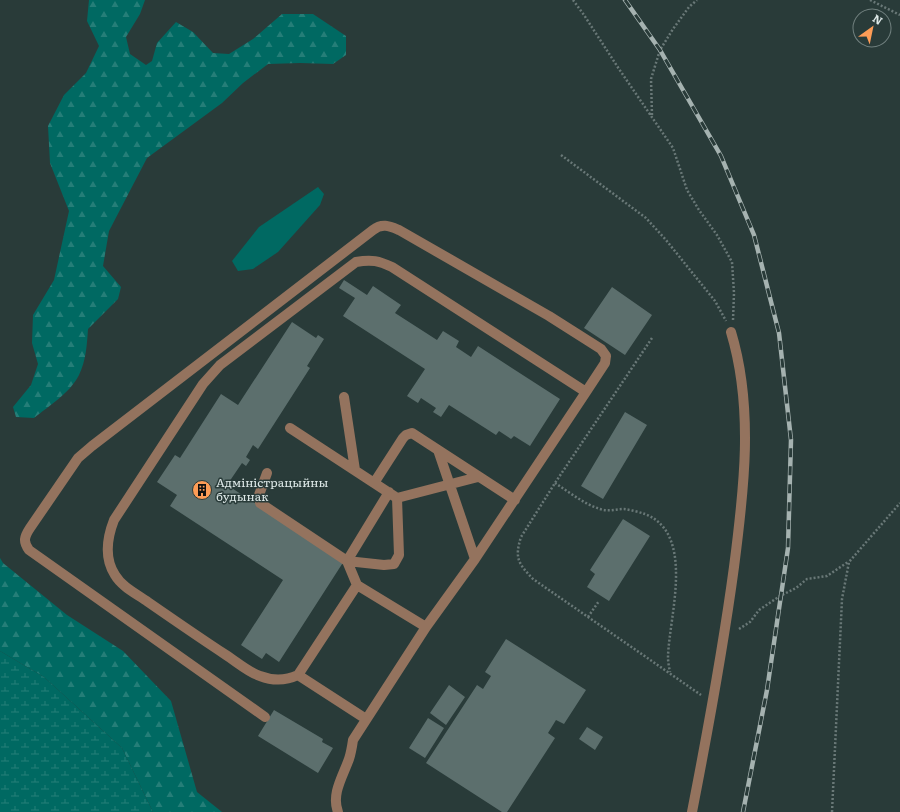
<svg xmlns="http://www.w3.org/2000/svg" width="900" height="812" font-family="Literata,serif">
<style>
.grass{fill:#006962}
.forest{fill:url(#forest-firs)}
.wetland{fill:url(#wetland-marsh)}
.building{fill:#5c6f6d}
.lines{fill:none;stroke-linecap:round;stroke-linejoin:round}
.path{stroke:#697877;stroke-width:2.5;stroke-dasharray:2 2;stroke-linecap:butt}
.minor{stroke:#94735e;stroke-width:10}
.rail-casing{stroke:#a5b2b0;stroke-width:4.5}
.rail{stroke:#293b39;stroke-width:3;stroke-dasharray:9;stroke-linecap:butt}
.labels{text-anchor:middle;stroke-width:3;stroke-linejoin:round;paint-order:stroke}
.poi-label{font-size:12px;fill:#dde8e7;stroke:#293b39;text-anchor:start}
</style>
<defs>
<pattern id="forest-firs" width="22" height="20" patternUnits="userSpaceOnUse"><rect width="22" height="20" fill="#006962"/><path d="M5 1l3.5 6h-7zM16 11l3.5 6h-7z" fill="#257e78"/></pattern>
<pattern id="wetland-marsh" width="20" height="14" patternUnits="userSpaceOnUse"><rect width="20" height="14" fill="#006962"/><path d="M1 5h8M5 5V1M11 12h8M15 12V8" fill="none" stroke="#257e78"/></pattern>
</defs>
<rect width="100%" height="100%" fill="#293b39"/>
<path class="grass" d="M 318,187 L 324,194 L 320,205 L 278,252 L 253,269 L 238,271 L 232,261 L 259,227 Z"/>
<path class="forest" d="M 89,0 L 145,0 L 140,14 L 126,37 L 130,54 L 146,65 L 152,61 L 157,43 L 176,22 L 193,32 L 213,53 L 229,54 L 253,39 L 282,14 L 313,14 L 346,36 L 346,55 L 333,64 L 300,63 L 268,64 L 243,83 L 222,103 L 147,158 L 109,231 L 103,266 L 121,287 L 118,299 L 88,329 C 87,344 86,361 79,375 C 70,393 49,406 34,418 L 16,417 L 13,407 L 31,385 L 38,364 L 32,343 L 33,315 L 54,280 L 69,211 L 50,163 L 48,126 L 64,95 L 86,73 L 99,46 L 87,21 Z
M 0,558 L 3,563 L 67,615 L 123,651 L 171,701 L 197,792 L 222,812 L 153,812 L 122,748 L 44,677 L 0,651 Z"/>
<path class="wetland" d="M 0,651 L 44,677 L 122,748 L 153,812 L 0,812 Z"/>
<path class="building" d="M 344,280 L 367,295 L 373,286 L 401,305 L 395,313 L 437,340 L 443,331 L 459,341 L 456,347 L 471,357 L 478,346 L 560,399 L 530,446 L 514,436 L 511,439 L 499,431 L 496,435 L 449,405 L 441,417 L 433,412 L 436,408 L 421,398 L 418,403 L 407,396 L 425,369 L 343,316 L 355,298 L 339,288 Z
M 612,287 L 652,315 L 625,355 L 584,328 Z
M 292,322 L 316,338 L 318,335 L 324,339 L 307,366 L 310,368 L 258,449 L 253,445 L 246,457 L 250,460 L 246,466 L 242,463 L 227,485 L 344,561 L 279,662 L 266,653 L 262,659 L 241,645 L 283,580 L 170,506 L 177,495 L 157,482 L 175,455 L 180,458 L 221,394 L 238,405 Z
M 625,412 L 647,425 L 603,499 L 581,486 Z
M 623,519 L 650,536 L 609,601 L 587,587 L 595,574 L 590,570 Z
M 506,639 L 586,690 L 564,724 L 556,720 L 548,733 L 555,738 L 507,812 L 502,812 L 426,763 L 477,685 L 483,689 L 491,676 L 485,672 Z
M 449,685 L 465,697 L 446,725 L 430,713 Z
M 274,710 L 323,739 L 322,742 L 333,748 L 318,773 L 258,736 Z
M 428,718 L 444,728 L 425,758 L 409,748 Z
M 587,727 L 603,737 L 595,750 L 579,739 Z"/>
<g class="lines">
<path class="path" d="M 573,0 L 584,15 L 619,69 L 673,148 L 687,190 L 699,210 L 717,235 L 732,262 L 734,293 L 733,320
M 870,0 L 900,15
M 652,115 L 651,79 L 660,50 L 673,29 L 689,7 L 697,0
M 561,155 L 646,218 L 666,240 L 715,301 L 726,321
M 652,338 L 555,483 L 521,537 C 514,559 519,564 533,579 L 701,695
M 555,483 C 569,492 584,504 600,509 C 608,512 616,509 624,509 C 631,510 639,512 645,514 C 696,534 669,616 668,657 C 668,662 669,667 670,672
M 588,617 L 599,601
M 739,629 L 750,622 L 759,610 L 780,596 L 796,588 L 807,579 L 827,576 L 848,562
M 832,812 L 842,599 L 849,562 L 900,503"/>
<path class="minor" d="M 344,397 L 355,470
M 290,428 L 397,498 L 478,477
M 438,450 L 475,559
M 267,473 L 259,495 L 260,503 L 347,561 L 384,565 L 394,564 L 399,555 L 397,498
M 374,483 L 403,438 L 406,435 L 412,433 L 515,500
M 357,585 L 426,627
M 298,675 L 366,719
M 265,717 L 29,550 C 23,542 24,537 30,528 L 78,458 L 92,446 L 373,230 C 382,223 389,226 399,230 L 549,316 L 601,349 L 606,356 L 605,363 L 586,392
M 338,812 C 331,794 343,776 349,759 C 351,753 352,747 353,740 L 426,627 L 475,559 L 586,392 L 392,267 C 379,261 372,259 356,262 L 220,365 L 203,384 L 114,520 C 107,538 104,558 115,575 C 122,587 137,594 148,602 C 174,620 200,638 226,655 C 237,662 248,672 260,676 C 273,681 285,681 298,675 L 357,585 L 347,561 L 389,492
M 692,812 C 708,730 723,649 734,567 C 744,490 754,408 731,332"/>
<g class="rail-casing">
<path id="rail" d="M 625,0 L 660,50 L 721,156 L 754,235 L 779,333 L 791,440 L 788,548 L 767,690 L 743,812"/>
</g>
<use href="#rail" class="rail"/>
</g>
<defs>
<g id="building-disc" transform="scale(1)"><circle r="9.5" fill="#fd9c56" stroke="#293b39"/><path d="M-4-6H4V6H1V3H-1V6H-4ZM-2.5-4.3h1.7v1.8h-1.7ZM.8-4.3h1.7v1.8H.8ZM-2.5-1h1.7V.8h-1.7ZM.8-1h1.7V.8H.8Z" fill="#111"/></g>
</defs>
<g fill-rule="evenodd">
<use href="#building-disc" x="202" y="490"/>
</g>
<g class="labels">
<g class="poi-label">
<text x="216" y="487">Адміністрацыйны<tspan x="216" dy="14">будынак</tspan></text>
</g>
</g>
<g transform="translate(872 28) rotate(33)"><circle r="19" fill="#293b39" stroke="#71807f"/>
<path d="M0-3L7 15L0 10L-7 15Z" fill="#fd9c56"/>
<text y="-6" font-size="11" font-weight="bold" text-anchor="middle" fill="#dde8e7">N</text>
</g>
</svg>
